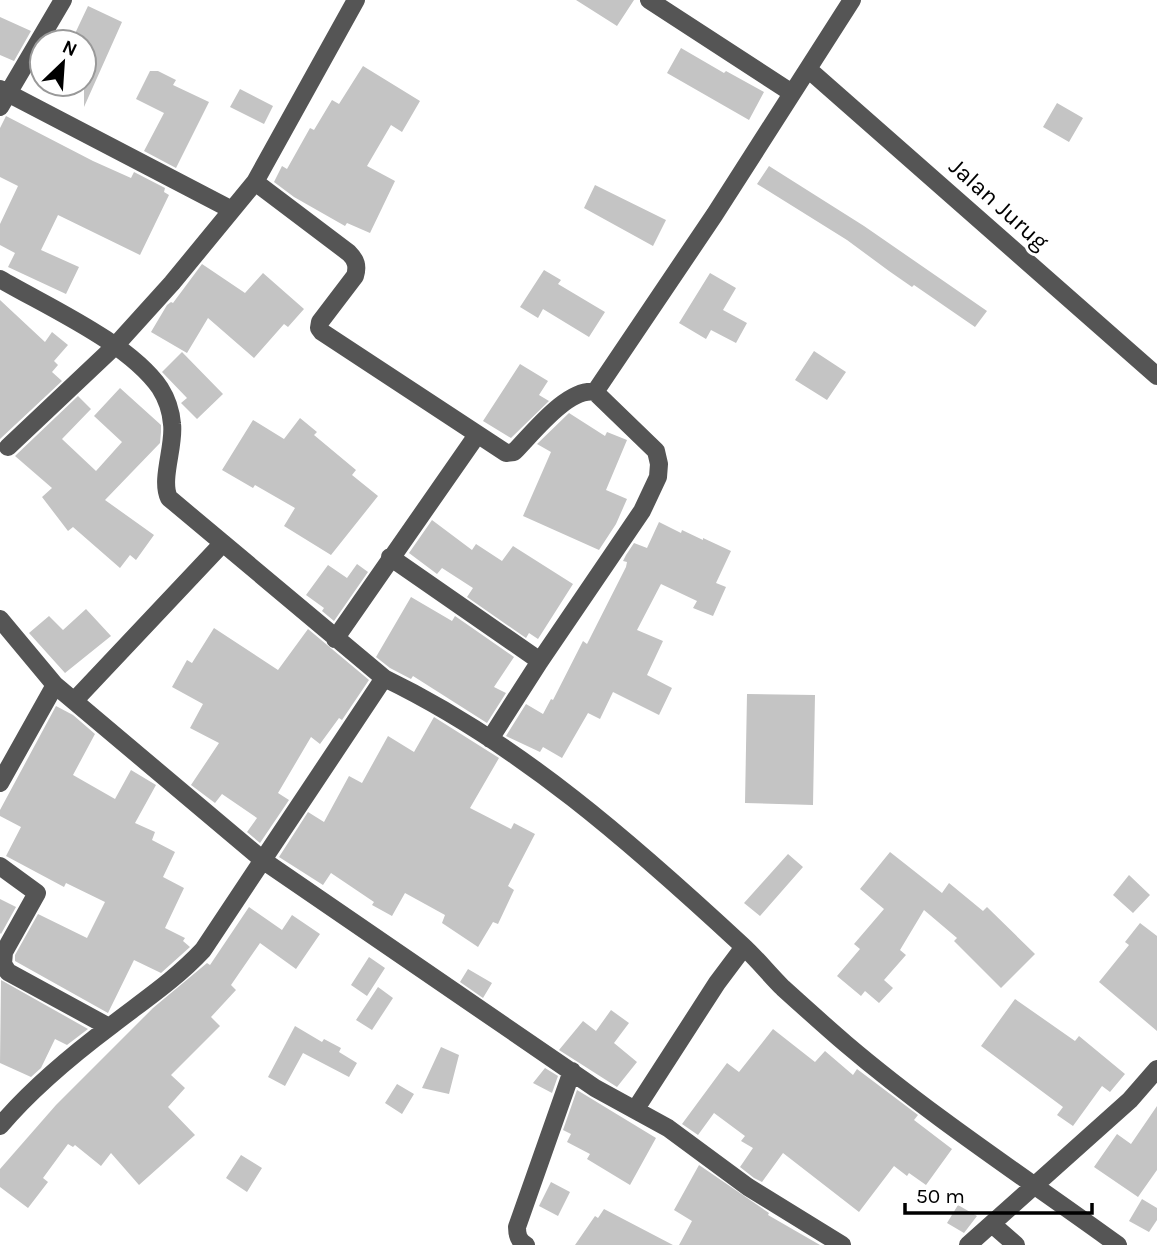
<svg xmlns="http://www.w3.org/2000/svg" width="1157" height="1245" font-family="Karla,sans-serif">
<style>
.building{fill:#c4c4c4}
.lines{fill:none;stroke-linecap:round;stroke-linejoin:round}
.minor{stroke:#555;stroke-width:18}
.labels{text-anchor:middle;stroke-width:6;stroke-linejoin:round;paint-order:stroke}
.street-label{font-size:24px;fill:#000;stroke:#fff}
</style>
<rect width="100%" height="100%" fill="#fff"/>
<path class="building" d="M 576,0 L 634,0 L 617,26 Z
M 88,6 L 122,22 L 84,107 L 84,42 L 71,42 Z
M 0,17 L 31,31 L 14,61 L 0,55 Z
M 681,48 L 724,73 L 726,71 L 764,92 L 749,120 L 667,73 Z
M 363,66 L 420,101 L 402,132 L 391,125 L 367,166 L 395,181 L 370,233 L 347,223 L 345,226 L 294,197 L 274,182 L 282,166 L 287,169 L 310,128 L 314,130 L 332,100 L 339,104 Z
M 150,71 L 158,71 L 176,80 L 173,85 L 209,102 L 176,168 L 144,151 L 164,113 L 136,99 Z
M 240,89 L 273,106 L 264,124 L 230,107 Z
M 1057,103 L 1083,118 L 1069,142 L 1043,127 Z
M 6,116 L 93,161 L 131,178 L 134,172 L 165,188 L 164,192 L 169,195 L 140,255 L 58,215 L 41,250 L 79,267 L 66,294 L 8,267 L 15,253 L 0,245 L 0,224 L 18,186 L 0,177 L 0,128 Z
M 769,166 L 864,226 L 987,311 L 975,327 L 914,285 L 912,287 L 889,271 L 847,240 L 757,184 Z
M 595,185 L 666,220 L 653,246 L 584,208 Z
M 202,264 L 245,293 L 263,273 L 304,309 L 288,327 L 284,324 L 254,358 L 208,318 L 187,353 L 151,332 L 167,305 L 171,302 L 173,303 Z
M 544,270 L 561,280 L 558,284 L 605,312 L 589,337 L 543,309 L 538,318 L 520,307 Z
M 710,273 L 736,288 L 723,310 L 747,323 L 736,343 L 711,330 L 706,339 L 679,323 Z
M 0,300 L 45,342 L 52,332 L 68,345 L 54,361 L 58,365 L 52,372 L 62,381 L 0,439 Z
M 814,351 L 846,372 L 827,400 L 795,380 Z
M 182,352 L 223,394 L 197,419 L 181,403 L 187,398 L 162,372 Z
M 520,364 L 548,381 L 539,395 L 549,401 L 511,438 L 483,421 Z
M 120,388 L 161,425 L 161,432 L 160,443 L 105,500 L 154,535 L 136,560 L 130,555 L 120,568 L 73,527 L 68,531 L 42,497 L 52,488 L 15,456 L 78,396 L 91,409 L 62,439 L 96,471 L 122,442 L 94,416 Z
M 569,413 L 605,436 L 607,432 L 627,440 L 606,490 L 627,499 L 616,524 L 599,550 L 523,516 L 551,452 L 537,444 Z
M 300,418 L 317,432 L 314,435 L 356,470 L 352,475 L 378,496 L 331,555 L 284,526 L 295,508 L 255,485 L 253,488 L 222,470 L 253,420 L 284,439 Z
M 432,520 L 472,550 L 476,544 L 502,561 L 513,546 L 573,584 L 538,639 L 529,633 L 526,638 L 467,597 L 473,588 L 442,568 L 437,574 L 409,553 Z
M 659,522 L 681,533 L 682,530 L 703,540 L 703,538 L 731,551 L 716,583 L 726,587 L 713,616 L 693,608 L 697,601 L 661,584 L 637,630 L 663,641 L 647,675 L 672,688 L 659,715 L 613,692 L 600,719 L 588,713 L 562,758 L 543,747 L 540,752 L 506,736 L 526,704 L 543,714 L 551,699 L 553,700 L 583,641 L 587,644 L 626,567 L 627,562 L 623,561 L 626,555 L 634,543 L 647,548 Z
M 357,564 L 368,572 L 334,621 L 322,611 L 324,608 L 306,595 L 328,565 L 347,578 Z
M 411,597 L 452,621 L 455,616 L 514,657 L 494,687 L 506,693 L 487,723 L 413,676 L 411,679 L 390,668 L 376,657 Z
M 86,609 L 111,636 L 65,673 L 29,633 L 49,616 L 63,630 Z
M 214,628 L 278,670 L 308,629 L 369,680 L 342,720 L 339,718 L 320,744 L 311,737 L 278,793 L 289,800 L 260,843 L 247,832 L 257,818 L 222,794 L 215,803 L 191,785 L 219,743 L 190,728 L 203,704 L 172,687 L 187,660 L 192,663 Z
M 747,694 L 815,695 L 813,805 L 745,803 Z
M 56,706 L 73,715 L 95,734 L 73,775 L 115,799 L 131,770 L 156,785 L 135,823 L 155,832 L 152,840 L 175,852 L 163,877 L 184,888 L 165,928 L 185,938 L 183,941 L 190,947 L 161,973 L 134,960 L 108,1013 L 15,961 L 15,955 L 38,914 L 87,938 L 105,902 L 66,883 L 64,887 L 6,856 L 21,827 L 0,816 L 0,810 Z
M 434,717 L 499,758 L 470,808 L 511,829 L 514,823 L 535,834 L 508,886 L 514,890 L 498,924 L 493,922 L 478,947 L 442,923 L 445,915 L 405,893 L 392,916 L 372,905 L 374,902 L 331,873 L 323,885 L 279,857 L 308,812 L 324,822 L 349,776 L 362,783 L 388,736 L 414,752 Z
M 890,852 L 942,893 L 949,883 L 983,911 L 987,907 L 1035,954 L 1001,988 L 954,941 L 957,938 L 924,910 L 900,950 L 906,955 L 884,980 L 893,988 L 879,1003 L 865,991 L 861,996 L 837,976 L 860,949 L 854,944 L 884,909 L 860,889 Z
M 788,854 L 803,867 L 760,916 L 744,903 Z
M 1129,875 L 1150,895 L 1133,913 L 1113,895 Z
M 0,899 L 16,907 L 1,934 L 0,933 Z
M 249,907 L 282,930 L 292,915 L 320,934 L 296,969 L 260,943 L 231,985 L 236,990 L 211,1017 L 220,1026 L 171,1075 L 185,1088 L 168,1107 L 195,1135 L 139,1185 L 111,1153 L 101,1166 L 75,1145 L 73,1147 L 68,1144 L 43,1178 L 48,1182 L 28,1208 L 0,1187 L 0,1169 L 56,1105 L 153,1008 L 207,963 L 210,965 Z
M 1140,923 L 1157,936 L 1157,1031 L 1099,982 L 1129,945 L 1125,942 Z
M 369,957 L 385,968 L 367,996 L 351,985 Z
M 468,969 L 492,983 L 483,998 L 460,982 Z
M 1,980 L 88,1029 L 67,1045 L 55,1039 L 41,1068 L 31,1077 L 0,1063 Z
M 378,987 L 393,998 L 372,1030 L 356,1020 Z
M 1015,999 L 1075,1041 L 1079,1036 L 1125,1074 L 1110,1092 L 1102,1086 L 1073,1126 L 1057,1115 L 1063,1107 L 981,1046 Z
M 611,1010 L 629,1023 L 614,1043 L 637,1062 L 617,1087 L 559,1050 L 583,1021 L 596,1031 Z
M 295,1026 L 322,1042 L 324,1039 L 341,1048 L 339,1052 L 357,1063 L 349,1077 L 303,1053 L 285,1086 L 268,1077 Z
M 773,1029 L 815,1062 L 825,1051 L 853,1075 L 857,1069 L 918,1115 L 914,1120 L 952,1149 L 926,1185 L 909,1173 L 907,1176 L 894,1166 L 859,1212 L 783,1153 L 762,1182 L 754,1178 L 740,1167 L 753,1148 L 741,1141 L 745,1136 L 714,1113 L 698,1135 L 682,1124 L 727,1063 L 739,1072 Z
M 441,1047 L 459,1055 L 449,1094 L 422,1088 Z
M 545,1068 L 558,1076 L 552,1093 L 533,1083 Z
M 397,1084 L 414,1094 L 402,1114 L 385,1103 Z
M 577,1090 L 656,1138 L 630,1185 L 587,1159 L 590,1154 L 567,1142 L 571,1134 L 563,1130 Z
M 1157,1106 L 1157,1170 L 1138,1197 L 1094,1167 L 1117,1134 L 1131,1144 Z
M 241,1155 L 262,1168 L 247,1192 L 226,1178 Z
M 699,1165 L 769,1213 L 768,1215 L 820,1245 L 679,1245 L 692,1221 L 674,1210 Z
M 551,1182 L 570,1192 L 558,1216 L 539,1206 Z
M 1142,1199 L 1157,1208 L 1157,1220 L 1149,1232 L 1129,1221 Z
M 958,1205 L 977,1216 L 964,1233 L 947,1223 Z
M 604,1209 L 673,1245 L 575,1245 L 595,1216 L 598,1218 Z"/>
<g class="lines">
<path class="minor" d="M 649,0 L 792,93
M 808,69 L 1157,376
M 0,89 L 232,210
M 0,107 L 63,0
M 255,182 L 349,253 C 356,260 358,266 355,276 L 320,322 L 319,328 L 322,332 L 506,453 L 514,452 C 532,434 568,387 595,392
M 0,279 C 48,307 129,343 160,388 C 167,399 171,411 172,424 C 175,445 160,480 169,498 L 384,678 C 519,743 634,845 743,946 C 757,959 769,974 783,988 C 804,1007 825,1026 846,1044 C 932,1117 1027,1179 1118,1245
M 8,447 L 115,346 L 172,283 L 255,182 L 356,0
M 390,557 L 540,661
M 0,619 L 55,685 L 264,861 L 595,1088 L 668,1128 L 748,1187 L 842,1245
M 335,639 L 477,435
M 74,701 L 223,543
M 490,739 L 540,661 L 642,511 L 658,477 L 659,464 L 656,451 L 595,392 L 715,214 L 852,0
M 0,783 L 55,685
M 0,866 L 37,893 L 4,952 L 3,964 L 8,972 L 109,1027
M 635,1110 L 717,983 L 744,947
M 0,1126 C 32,1088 72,1055 112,1025 C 143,1001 176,979 203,950 L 384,678
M 992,1224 L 1016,1245
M 526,1245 C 518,1241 517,1234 517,1227 L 572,1071
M 968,1245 L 1130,1100 L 1157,1069"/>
</g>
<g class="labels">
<g class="street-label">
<text transform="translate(999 204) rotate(42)" y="8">Jalan Jurug</text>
</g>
</g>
<g transform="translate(63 63) rotate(25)"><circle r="33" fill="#ffffff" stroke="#999999" stroke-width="2"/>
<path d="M0-5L12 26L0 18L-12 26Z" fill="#000000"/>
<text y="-10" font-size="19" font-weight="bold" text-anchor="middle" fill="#000000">N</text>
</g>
<path d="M905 1203v10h187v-10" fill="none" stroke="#000000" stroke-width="3.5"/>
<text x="916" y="1203" font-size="21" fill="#000000" stroke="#ffffff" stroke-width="5" paint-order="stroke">50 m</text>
</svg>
